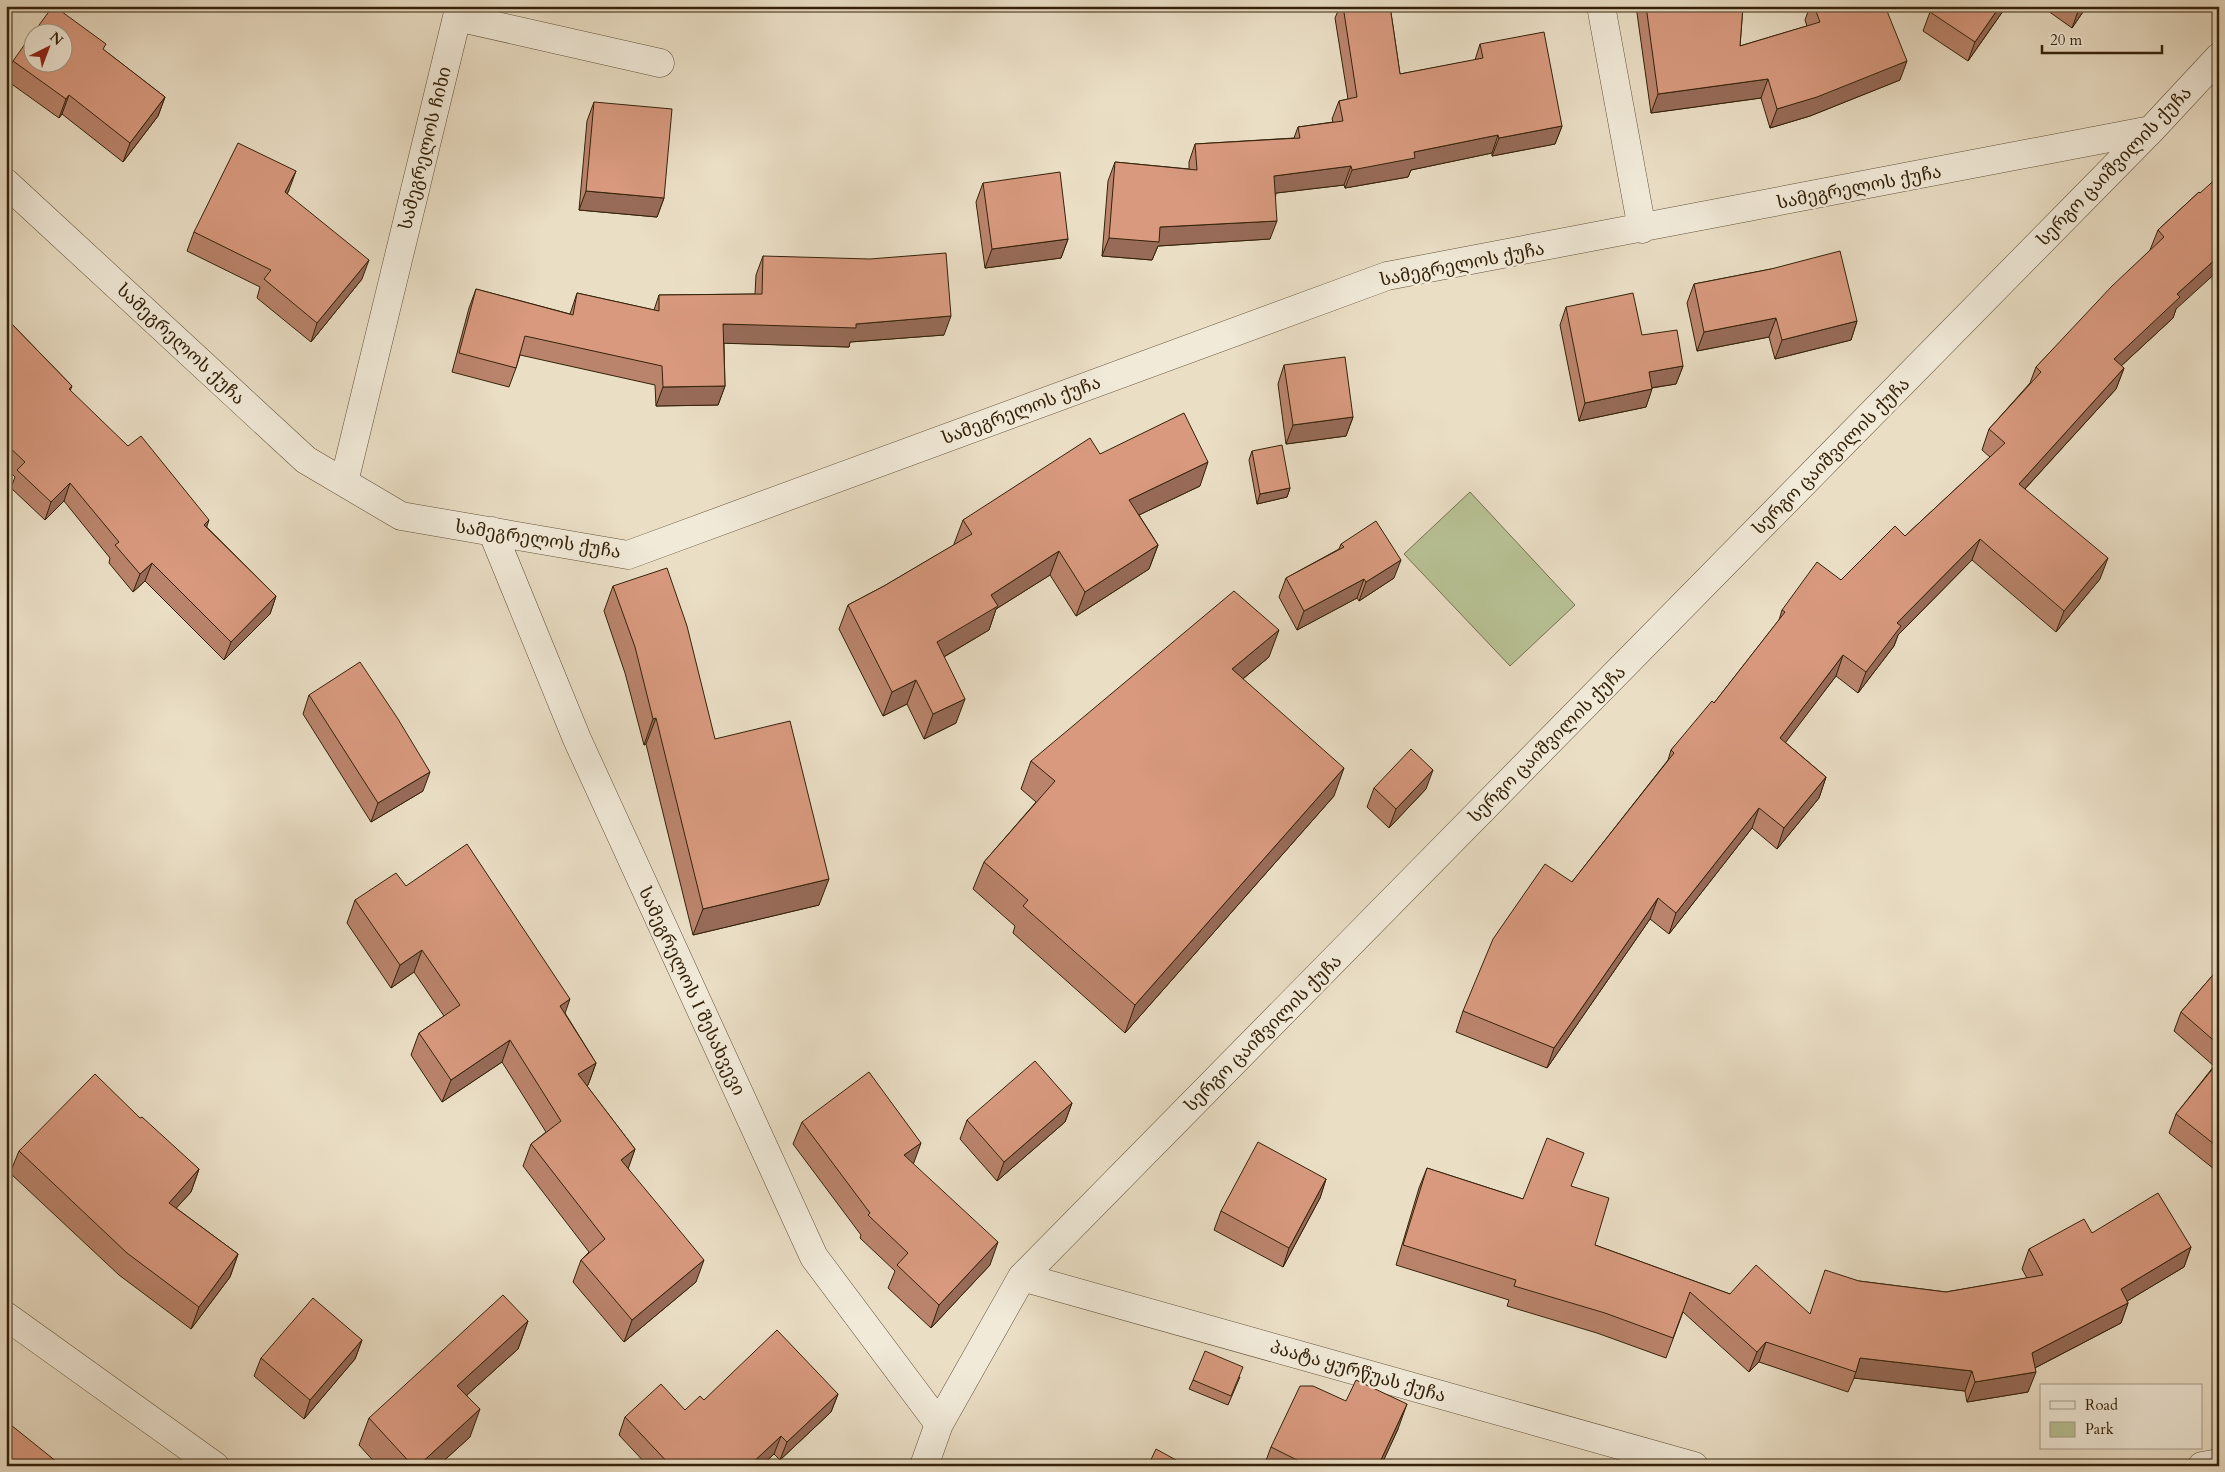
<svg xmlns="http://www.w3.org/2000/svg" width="2225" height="1472" font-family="Cardo,'Noto Serif Georgian',serif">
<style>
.green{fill:#b7c194;stroke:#76724e}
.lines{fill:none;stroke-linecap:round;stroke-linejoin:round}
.minor-casing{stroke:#625138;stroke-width:29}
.minor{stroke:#f1ead9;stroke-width:28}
.wall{fill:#ba846c;stroke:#342209}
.shaded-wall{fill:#976b58;stroke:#342209}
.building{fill:#d8997e;stroke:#342209}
.labels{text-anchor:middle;stroke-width:5;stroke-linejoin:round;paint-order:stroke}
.street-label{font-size:18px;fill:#342209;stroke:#f1ead9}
</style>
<rect width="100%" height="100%" fill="#eadec5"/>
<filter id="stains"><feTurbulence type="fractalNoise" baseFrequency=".004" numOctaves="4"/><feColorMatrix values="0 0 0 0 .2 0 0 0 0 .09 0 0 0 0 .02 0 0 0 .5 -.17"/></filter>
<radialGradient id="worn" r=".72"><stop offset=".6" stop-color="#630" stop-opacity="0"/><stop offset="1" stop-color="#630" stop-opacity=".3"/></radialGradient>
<path class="green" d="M 1470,492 L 1575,605 L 1510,666 L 1404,554 Z"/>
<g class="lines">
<g class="minor-casing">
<path id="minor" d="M 1601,6 L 1642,229
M 6,183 L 306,460 L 401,516 L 628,555 L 1387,276 L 2151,130
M 344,482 L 457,17 L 660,63
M 492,531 L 577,739 L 814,1257 L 939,1424
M 1022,1277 L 1694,1466
M 6,1316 L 215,1466
M 924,1466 L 939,1424 L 1022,1277 L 2151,130 L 2219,57
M 2202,1466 L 2219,1463"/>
</g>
<use href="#minor" class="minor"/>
</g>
<path class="wall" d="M 1340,6 L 1390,6 L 1400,74 L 1475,60 L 1480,44 L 1562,126 L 1555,144 L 1492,156 L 1492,153 L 1411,170 L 1408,177 L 1345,188 L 1344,185 L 1276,193 L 1270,239 L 1158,246 L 1152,260 L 1102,256 L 1108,181 L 1115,162 L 1189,169 L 1189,162 L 1195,144 L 1294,138 L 1298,127 L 1333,122 L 1332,119 L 1339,101 L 1348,99 L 1335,18 Z
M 1636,6 L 1743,6 L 1740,46 L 1807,26 L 1805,20 L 1810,6 L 1814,6 L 1900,80 L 1810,116 L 1770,128 L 1761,98 L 1651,113 Z
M 2041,6 L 2087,6 L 2072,28 Z
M 2003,11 L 1968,61 L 1923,31 L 1930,12 Z
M 104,50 L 165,97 L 158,116 L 123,162 L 62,114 L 59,118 L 6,80 L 13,61 Z
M 594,102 L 664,198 L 657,217 L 579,210 L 587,121 Z
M 983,183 L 1068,239 L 1061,258 L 985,268 L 976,202 Z
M 289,190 L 287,194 L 362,279 L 311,342 L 257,298 L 260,287 L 187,251 L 194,232 Z
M 2199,192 L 2176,309 L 2173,318 L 2121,366 L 2124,368 L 2116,389 L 2025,489 L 2100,579 L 2056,632 L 1972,560 L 1898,635 L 1894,646 L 1858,693 L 1836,676 L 1785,742 L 1826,777 L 1819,798 L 1777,849 L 1752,828 L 1669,934 L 1650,919 L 1547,1068 L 1456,1032 L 1463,1011 L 1572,882 L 1668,760 L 1671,750 L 1714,703 L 1779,620 L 1782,610 L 1841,580 L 1905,536 L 1990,457 L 1982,450 L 1989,429 L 2030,383 L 2036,367 L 2150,250 L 2158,230 Z
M 763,256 L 944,335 L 850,342 L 849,347 L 724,343 L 725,386 L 718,405 L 656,406 L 655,385 L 520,355 L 516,368 L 509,387 L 452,372 L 469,308 L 476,289 L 570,314 L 577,293 L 654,310 L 659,295 L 755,294 L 756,275 Z
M 1771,269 L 1857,321 L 1851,340 L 1775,359 L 1769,337 L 1697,351 L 1687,303 L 1694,284 Z
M 1566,307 L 1642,335 L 1683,366 L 1676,384 L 1652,388 L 1646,407 L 1579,421 L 1560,325 Z
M 6,318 L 72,386 L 70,391 L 276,596 L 270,614 L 224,660 L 145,581 L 133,592 L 109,563 L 110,558 L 64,501 L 45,520 L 11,488 L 15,477 L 6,468 Z
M 1284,365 L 1353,417 L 1346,436 L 1286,444 L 1278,384 Z
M 1252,451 L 1290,488 L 1287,497 L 1257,504 L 1249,460 Z
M 1100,454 L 1200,486 L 1139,515 L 1158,545 L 1149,569 L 1076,616 L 1050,575 L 996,609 L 989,630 L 944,657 L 956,723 L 924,739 L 907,704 L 883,716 L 839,629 L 848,605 L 884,586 L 954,545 L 954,544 L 963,520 Z
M 1341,544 L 1394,578 L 1359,601 L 1357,598 L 1297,630 L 1279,597 L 1286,578 L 1339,549 Z
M 613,586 L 715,739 L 819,905 L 693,935 L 646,744 L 644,745 L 625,673 L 604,611 Z
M 1269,657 L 1243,679 L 1334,796 L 1125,1033 L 1013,933 L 1015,926 L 973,889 L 984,862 L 1036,802 L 1021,789 L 1031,761 Z
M 309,695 L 423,791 L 371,822 L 303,714 Z
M 1374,788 L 1426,789 L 1389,828 L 1367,807 Z
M 406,886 L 565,1013 L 596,1063 L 588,1085 L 587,1086 L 635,1149 L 628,1168 L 696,1282 L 624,1342 L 573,1282 L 581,1260 L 589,1252 L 523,1166 L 531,1144 L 546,1132 L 502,1062 L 442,1102 L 411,1055 L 419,1033 L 444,1016 L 414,972 L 391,988 L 347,923 L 355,900 Z
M 2219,968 L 2219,1173 L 2169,1133 L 2176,1114 L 2214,1066 L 2174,1031 L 2181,1012 Z
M 1072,1103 L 1065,1122 L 997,1181 L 960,1139 L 967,1120 Z
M 140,1118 L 199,1169 L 191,1192 L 176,1208 L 238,1254 L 230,1277 L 191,1329 L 119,1275 L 10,1173 L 19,1151 Z
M 802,1122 L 913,1164 L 990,1265 L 931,1328 L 888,1288 L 895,1271 L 860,1238 L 861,1235 L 793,1144 Z
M 1427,1168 L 1523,1199 L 1571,1187 L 1595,1245 L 1730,1294 L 1810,1314 L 1859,1281 L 1946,1292 L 2027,1278 L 2022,1269 L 2029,1249 L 2092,1233 L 2191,1247 L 2184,1267 L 2127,1301 L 2128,1303 L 2121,1323 L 2035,1368 L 2028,1392 L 1967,1402 L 1965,1391 L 1854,1378 L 1848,1392 L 1759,1362 L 1749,1372 L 1683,1312 L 1666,1358 L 1597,1333 L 1507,1306 L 1509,1300 L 1396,1265 L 1419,1188 Z
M 1326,1179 L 1320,1198 L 1283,1267 L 1214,1230 L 1221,1211 Z
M 528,1321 L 518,1349 L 467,1395 L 470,1437 L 438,1466 L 378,1466 L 359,1445 L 369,1418 Z
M 362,1340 L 355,1359 L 304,1419 L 254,1376 L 261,1358 Z
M 1240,1377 L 1228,1405 L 1189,1389 L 1193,1380 Z
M 838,1394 L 831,1412 L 780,1460 L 774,1454 L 761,1466 L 648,1466 L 619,1435 L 625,1417 L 685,1410 L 704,1400 Z
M 1398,1429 L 1381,1465 L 1385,1466 L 1264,1466 L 1271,1447 Z"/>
<path class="shaded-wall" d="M 2000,6 L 2004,6 L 2003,11 L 1968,61 L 1975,42 Z
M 2080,6 L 2087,6 L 2072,28 Z
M 1907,61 L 1900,80 L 1810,116 L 1770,128 L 1777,109 Z
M 1768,79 L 1761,98 L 1651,113 L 1658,94 Z
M 69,95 L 62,114 L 59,118 L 66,99 Z
M 165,97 L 158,116 L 123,162 L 130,143 Z
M 1562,126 L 1555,144 L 1492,156 L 1499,138 Z
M 1498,135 L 1492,153 L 1411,170 L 1408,177 L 1345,188 L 1352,170 L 1414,152 Z
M 1351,166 L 1344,185 L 1268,194 L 1274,176 Z
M 296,171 L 289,190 L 279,211 L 285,192 Z
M 586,191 L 664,198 L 657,217 L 579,210 Z
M 1277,221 L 1270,239 L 1158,246 L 1152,260 L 1102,256 L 1109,238 L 1160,227 Z
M 1068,239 L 1061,258 L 985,268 L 992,249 Z
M 2219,256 L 2219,270 L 2176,309 L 2173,318 L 2106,380 L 2114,359 L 2177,294 Z
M 369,260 L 362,279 L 311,342 L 317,323 Z
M 951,316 L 944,335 L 850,342 L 849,347 L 716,343 L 723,324 L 856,324 Z
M 1776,318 L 1769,337 L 1697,351 L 1704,332 Z
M 1857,321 L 1851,340 L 1775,359 L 1782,340 Z
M 1683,366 L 1676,384 L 1643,389 L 1649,372 Z
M 2124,368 L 2116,389 L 2011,504 L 2019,484 Z
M 725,386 L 718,405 L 656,406 L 663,387 Z
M 1652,389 L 1646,407 L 1579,421 L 1585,403 Z
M 1353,417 L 1346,436 L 1286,444 L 1293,425 Z
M 1208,462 L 1200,486 L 1120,524 L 1129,500 Z
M 70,483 L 64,501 L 45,520 L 51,502 Z
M 1290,488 L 1287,497 L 1257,504 L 1260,494 Z
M 209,520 L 203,538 L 204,525 Z
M 1980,539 L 1972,560 L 1898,635 L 1894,646 L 1858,693 L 1866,672 L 1897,623 Z
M 1158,545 L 1149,569 L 1076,616 L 1085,592 Z
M 1059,551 L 1050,575 L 996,609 L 989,630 L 928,666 L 937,642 L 991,595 Z
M 2108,558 L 2100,579 L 2056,632 L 2064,611 Z
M 1401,560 L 1394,578 L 1359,601 L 1366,582 Z
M 152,563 L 145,581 L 133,592 L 140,574 Z
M 1364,579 L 1357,598 L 1297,630 L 1304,611 Z
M 276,596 L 270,614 L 224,660 L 231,642 Z
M 1279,630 L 1269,657 L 1222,696 L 1232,669 Z
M 1843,655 L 1836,676 L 1773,759 L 1780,738 Z
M 916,680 L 907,704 L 883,716 L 892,692 Z
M 965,699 L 956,723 L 924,739 L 933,714 Z
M 656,718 L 646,744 L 644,745 L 653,719 Z
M 1344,768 L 1334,796 L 1125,1033 L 1135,1005 Z
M 1433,770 L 1426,789 L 1389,828 L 1396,809 Z
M 430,772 L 423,791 L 371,822 L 378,803 Z
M 1826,777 L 1819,798 L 1777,849 L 1784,828 Z
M 1759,808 L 1752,828 L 1669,934 L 1676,913 Z
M 829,879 L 819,905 L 693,935 L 703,909 Z
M 1658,898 L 1650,919 L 1547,1068 L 1554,1048 Z
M 422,950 L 414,972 L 391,988 L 400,965 Z
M 570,999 L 562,1022 L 560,1006 Z
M 510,1040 L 502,1062 L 442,1102 L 451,1080 Z
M 596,1063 L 588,1085 L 570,1096 L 578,1074 Z
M 1072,1103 L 1065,1122 L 997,1181 L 1004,1162 Z
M 921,1143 L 913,1165 L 904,1155 Z
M 635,1149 L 627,1172 L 621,1160 Z
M 199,1169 L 191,1192 L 161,1225 L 169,1203 Z
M 1326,1179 L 1320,1198 L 1283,1267 L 1289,1248 Z
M 998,1242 L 990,1265 L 931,1328 L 939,1305 Z
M 2191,1247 L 2184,1267 L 2114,1309 L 2121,1289 Z
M 238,1254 L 230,1277 L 191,1329 L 199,1307 Z
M 704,1260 L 696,1282 L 624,1342 L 632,1320 Z
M 2128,1303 L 2121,1323 L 2025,1373 L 2032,1353 Z
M 528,1321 L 518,1349 L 447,1413 L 457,1386 Z
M 362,1340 L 355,1359 L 304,1419 L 310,1400 Z
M 1766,1342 L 1759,1362 L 1749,1372 L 1757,1352 Z
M 1860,1358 L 1972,1371 L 1965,1391 L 1854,1378 Z
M 2036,1372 L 2028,1392 L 1967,1402 L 1975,1382 Z
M 838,1394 L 831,1412 L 780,1460 L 787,1442 Z
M 1407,1404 L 1398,1429 L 1381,1466 L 1378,1466 Z
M 480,1409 L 470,1437 L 438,1466 L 418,1466 Z
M 781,1436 L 774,1454 L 761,1466 L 749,1466 Z"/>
<path class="building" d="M 53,6 L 54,6 L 106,44 L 103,49 L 165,97 L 130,143 L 69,95 L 66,99 L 13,61 L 32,34 L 32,62 L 62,62 L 62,32 L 34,32 Z
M 1343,6 L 1390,6 L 1400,74 L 1483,58 L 1480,44 L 1544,32 L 1562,126 L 1499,138 L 1498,135 L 1414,152 L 1415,158 L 1352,170 L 1351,166 L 1274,176 L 1277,221 L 1160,227 L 1159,242 L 1109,238 L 1115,162 L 1197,170 L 1195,144 L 1300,138 L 1298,127 L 1343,121 L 1339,101 L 1357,97 Z
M 1646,6 L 1743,6 L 1740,46 L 1820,22 L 1814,6 L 1885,6 L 1907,61 L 1817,97 L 1777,109 L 1768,79 L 1658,94 Z
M 1934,6 L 2000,6 L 1975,42 L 1930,12 Z
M 594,102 L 672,109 L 664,198 L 586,191 Z
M 238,143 L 296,171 L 285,192 L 369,260 L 317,323 L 264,279 L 271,270 L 194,232 Z
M 1060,172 L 1068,239 L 992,249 L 983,183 Z
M 2219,176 L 2219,256 L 2177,294 L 2180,297 L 2114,359 L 2124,368 L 2019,484 L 2108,558 L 2064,611 L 1980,539 L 1897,623 L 1901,626 L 1866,672 L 1843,655 L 1780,738 L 1826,777 L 1784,828 L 1759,808 L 1676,913 L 1658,898 L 1554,1048 L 1463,1011 L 1493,939 L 1545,864 L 1572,882 L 1674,753 L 1671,750 L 1712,701 L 1714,703 L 1785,612 L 1782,610 L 1817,562 L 1841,580 L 1895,526 L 1905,536 L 2005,443 L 1989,429 L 2041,372 L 2036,367 L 2112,286 L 2164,237 L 2158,230 L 2199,192 L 2200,193 Z
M 1840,251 L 1857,321 L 1782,340 L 1776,318 L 1704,332 L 1694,284 L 1771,269 Z
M 946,253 L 951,316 L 856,324 L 856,328 L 723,324 L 725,386 L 663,387 L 662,366 L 525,336 L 516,368 L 459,353 L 476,289 L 573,315 L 577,293 L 659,311 L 659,295 L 762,294 L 763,256 L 870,259 Z
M 1633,293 L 1642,335 L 1677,330 L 1683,366 L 1649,372 L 1652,389 L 1585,403 L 1566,307 Z
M 6,318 L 72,386 L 69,389 L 128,446 L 141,436 L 209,520 L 204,525 L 276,596 L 231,642 L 152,563 L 140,574 L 115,545 L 119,542 L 70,483 L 51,502 L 17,470 L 25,462 L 6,444 Z
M 1345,357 L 1353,417 L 1293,425 L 1284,365 Z
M 1184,413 L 1208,462 L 1129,500 L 1158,545 L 1085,592 L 1059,551 L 991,595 L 998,606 L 937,642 L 965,699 L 933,714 L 916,680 L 892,692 L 848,605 L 884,586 L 972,534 L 963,520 L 1090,438 L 1100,454 Z
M 1282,445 L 1290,488 L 1260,494 L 1252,451 Z
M 1376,521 L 1401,560 L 1366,582 L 1364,579 L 1304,611 L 1286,578 L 1344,547 L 1341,544 Z
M 667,568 L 687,626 L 715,739 L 790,721 L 829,879 L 703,909 L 656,718 L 653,719 L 635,647 L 613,586 Z
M 1234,591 L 1279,630 L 1232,669 L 1344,768 L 1135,1005 L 1023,906 L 1028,900 L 984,862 L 1055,781 L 1031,761 Z
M 360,662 L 398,719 L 430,772 L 378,803 L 309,695 Z
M 1411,749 L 1433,770 L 1396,809 L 1374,788 Z
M 467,844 L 570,999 L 560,1006 L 596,1063 L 578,1074 L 635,1149 L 621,1160 L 704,1260 L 632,1320 L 581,1260 L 605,1239 L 531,1144 L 561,1121 L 510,1040 L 451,1080 L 419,1033 L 460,1005 L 422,950 L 400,965 L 355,900 L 396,873 L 406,886 Z
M 2219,968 L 2219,1045 L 2181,1012 Z
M 1035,1061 L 1072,1103 L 1004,1162 L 967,1120 Z
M 2219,1061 L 2219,1148 L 2176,1114 Z
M 869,1072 L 921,1143 L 904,1155 L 998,1242 L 939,1305 L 897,1265 L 908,1253 L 868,1215 L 870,1213 L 802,1122 Z
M 95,1074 L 140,1118 L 142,1117 L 199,1169 L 169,1203 L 238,1254 L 199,1307 L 127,1253 L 19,1151 Z
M 1547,1138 L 1584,1153 L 1571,1186 L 1609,1198 L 1595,1245 L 1730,1294 L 1756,1265 L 1810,1314 L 1825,1270 L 1859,1281 L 1946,1292 L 2043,1275 L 2029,1249 L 2084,1219 L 2092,1233 L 2158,1193 L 2191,1247 L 2121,1289 L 2128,1303 L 2032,1353 L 2036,1372 L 1975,1382 L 1972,1371 L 1860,1358 L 1856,1372 L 1766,1342 L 1757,1352 L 1690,1292 L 1673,1338 L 1605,1313 L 1514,1286 L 1516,1280 L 1403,1245 L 1427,1168 L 1523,1199 Z
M 1258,1142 L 1326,1179 L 1289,1248 L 1221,1211 Z
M 503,1295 L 528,1321 L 457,1386 L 480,1409 L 418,1466 L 413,1466 L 369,1418 Z
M 313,1298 L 362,1340 L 310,1400 L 261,1358 Z
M 777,1330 L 838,1394 L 787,1442 L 781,1436 L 749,1466 L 671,1466 L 625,1417 L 661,1384 L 685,1410 L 700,1396 L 704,1400 Z
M 1205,1351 L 1243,1367 L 1231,1396 L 1193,1380 Z
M 1356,1380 L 1407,1404 L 1379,1464 L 1385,1466 L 1309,1466 L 1271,1447 L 1300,1386 L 1313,1386 L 1346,1401 Z
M 6,1421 L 62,1466 L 6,1466 Z
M 1156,1449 L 1187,1466 L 1148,1466 Z"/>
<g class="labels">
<g class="street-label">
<text transform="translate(425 148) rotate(-76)" y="6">სამეგრელოს ჩიხი</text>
<text transform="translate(2114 166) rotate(-46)" y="6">სერგო ცაიშვილის ქუჩა</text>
<text transform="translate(1859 187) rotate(-11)" y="6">სამეგრელოს ქუჩა</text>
<text transform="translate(1462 264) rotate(-11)" y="6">სამეგრელოს ქუჩა</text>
<text transform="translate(181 344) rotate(43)" y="6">სამეგრელოს ქუჩა</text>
<text transform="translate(1021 410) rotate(-20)" y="6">სამეგრელოს ქუჩა</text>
<text transform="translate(1831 456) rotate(-45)" y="6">სერგო ცაიშვილის ქუჩა</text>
<text transform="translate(538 539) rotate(9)" y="6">სამეგრელოს ქუჩა</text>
<text transform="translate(1547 744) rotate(-45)" y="6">სერგო ცაიშვილის ქუჩა</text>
<text transform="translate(692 991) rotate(65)" y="6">სამეგრელოს I შესახვევი</text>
<text transform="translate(1263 1033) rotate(-45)" y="6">სერგო ცაიშვილის ქუჩა</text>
<text transform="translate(1358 1371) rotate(16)" y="6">პაატა ყურწუას ქუჩა</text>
</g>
</g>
<rect width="2225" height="1472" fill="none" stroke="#eadec5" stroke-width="25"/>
<rect x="8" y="8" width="2210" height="1457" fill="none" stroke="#342209" stroke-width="2.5"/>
<rect x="12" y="12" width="2200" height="1447" fill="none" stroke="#342209"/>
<rect x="2040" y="1384" width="162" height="65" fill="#f1ead9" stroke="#a59a86"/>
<rect x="2050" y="1401" width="25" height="8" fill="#f1ead9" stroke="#a59a86"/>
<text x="2085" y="1410" font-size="15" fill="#342209">Road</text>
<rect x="2050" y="1422" width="25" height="15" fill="#b7c194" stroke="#a59a86"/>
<text x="2085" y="1434" font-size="15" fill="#342209">Park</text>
<g transform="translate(48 48) rotate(42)"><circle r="24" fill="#f1ead9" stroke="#a59a86"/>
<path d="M0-4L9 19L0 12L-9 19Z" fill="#8f2418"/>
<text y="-8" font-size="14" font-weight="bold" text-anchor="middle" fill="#342209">N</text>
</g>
<path d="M2042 45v8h120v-8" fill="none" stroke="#342209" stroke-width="2.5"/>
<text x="2050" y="45" font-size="15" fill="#342209" stroke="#f1ead9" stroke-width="4" paint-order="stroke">20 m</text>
<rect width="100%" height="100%" filter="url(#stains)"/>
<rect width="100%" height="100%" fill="url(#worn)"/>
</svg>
